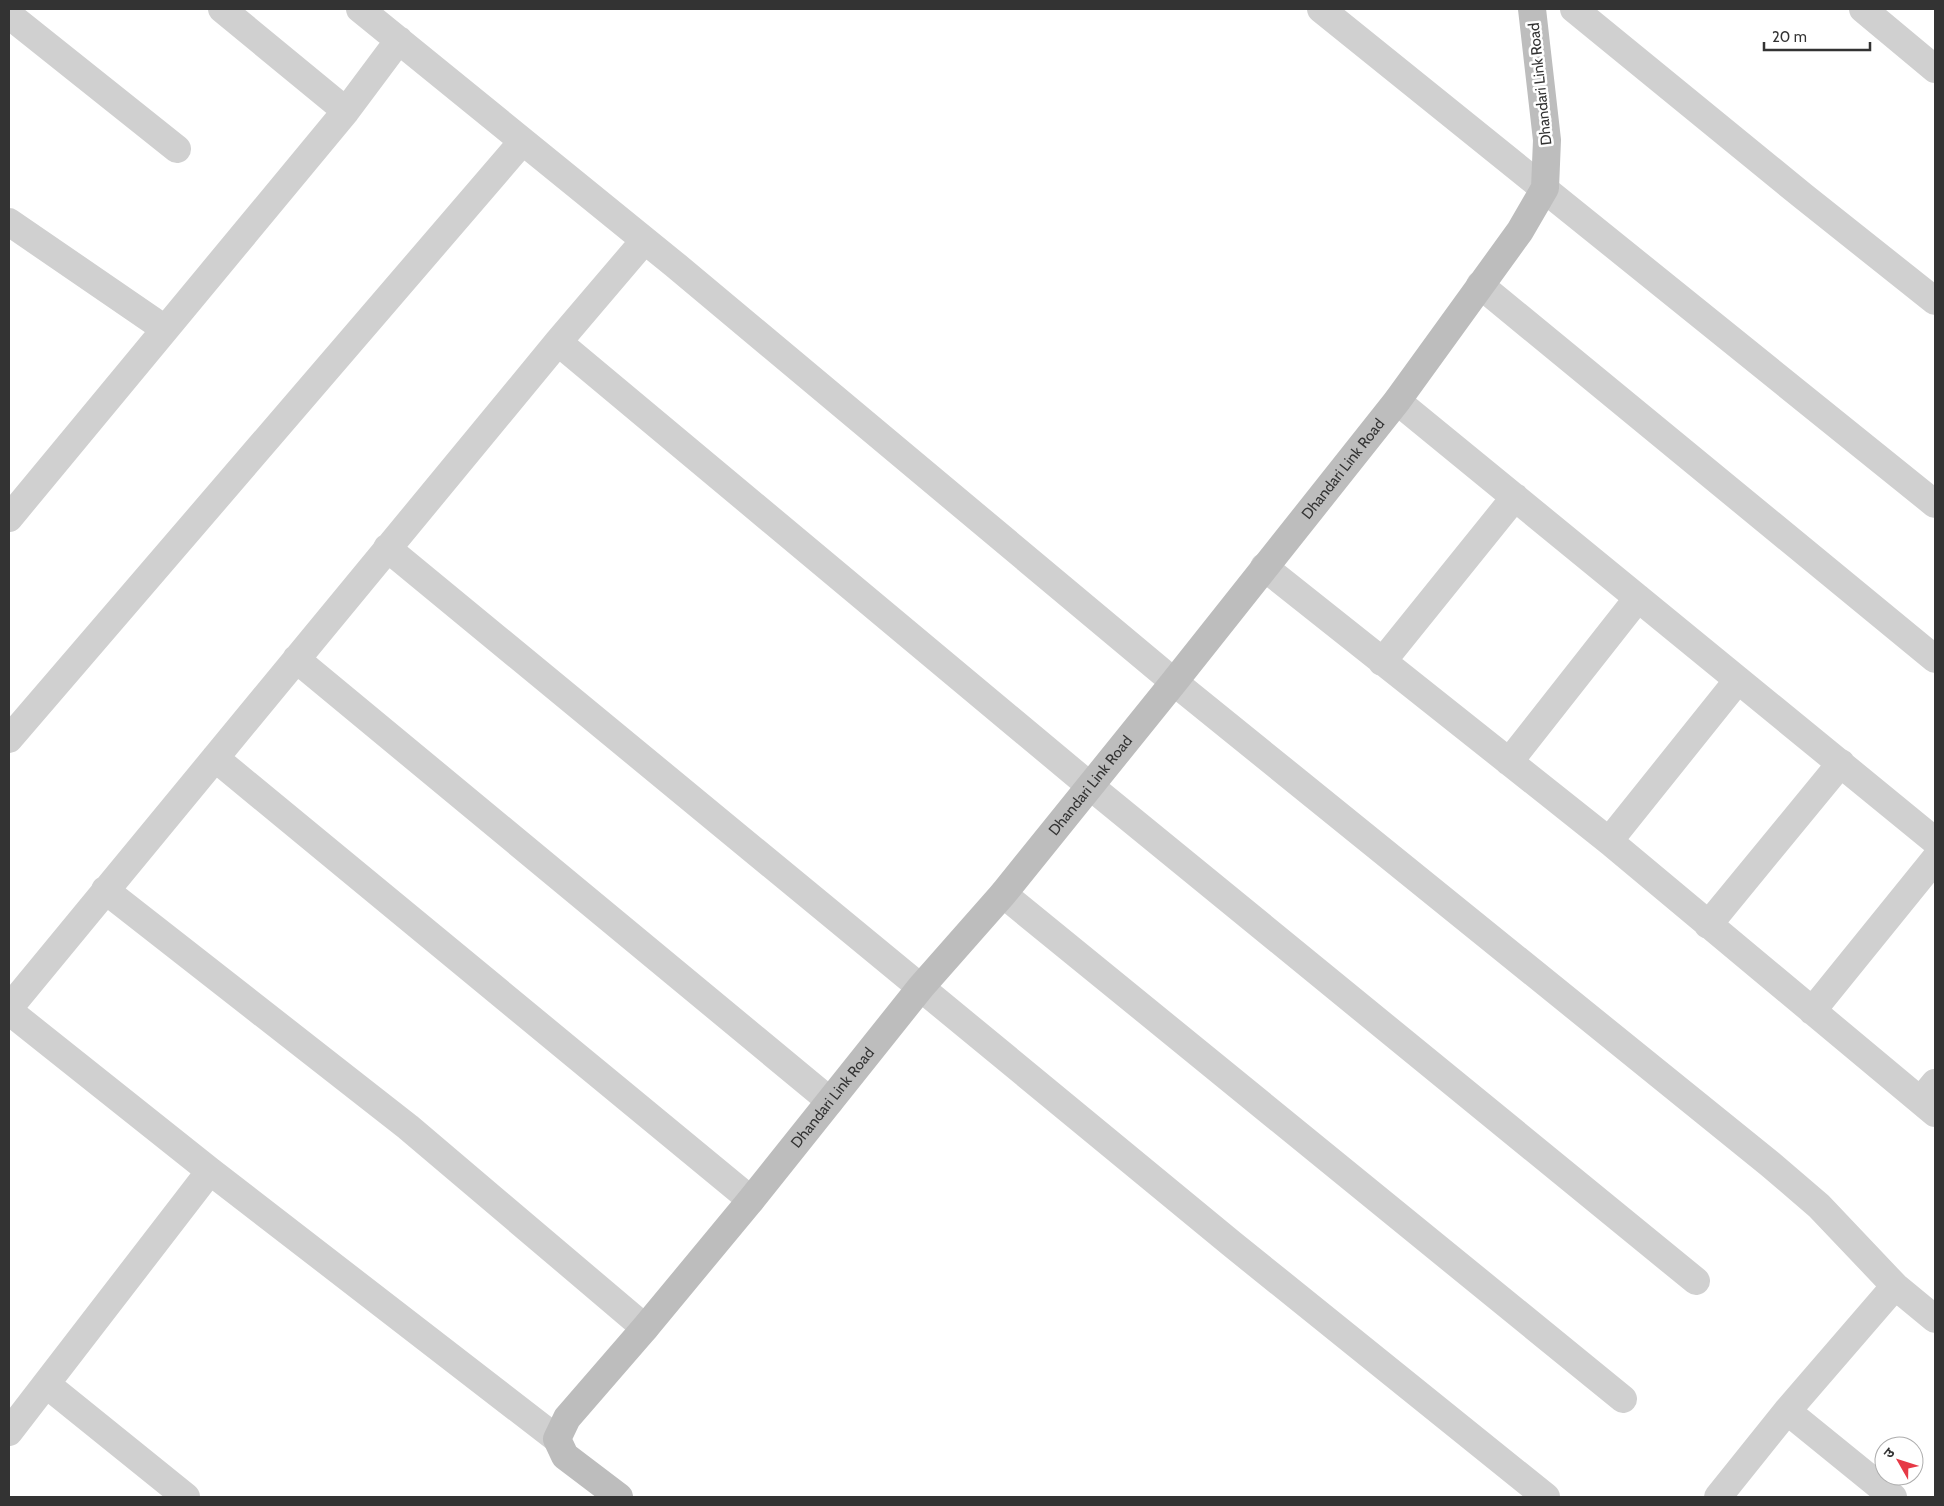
<svg xmlns="http://www.w3.org/2000/svg" width="1944" height="1506" font-family="Cabin,'Noto Sans Devanagari',sans-serif">
<style>
.lines{fill:none;stroke-linecap:round;stroke-linejoin:round}
.street{stroke:#d0d0d0;stroke-width:28}
.secondary{stroke:#bdbdbd;stroke-width:28}
.labels{text-anchor:middle;stroke-width:5;stroke-linejoin:round;paint-order:stroke}
.street-label{font-size:15px;fill:#333;stroke:#fff}
</style>
<rect width="100%" height="100%" fill="#fff"/>
<g class="lines">
<path class="street" d="M 222,9 L 346,111
M 360,9 L 674,264 L 1174,682 L 1770,1164 L 1819,1206 L 1895,1286 L 1935,1319
M 1321,9 L 1935,504
M 1574,9 L 1803,196 L 1935,301
M 1863,9 L 1935,69
M 9,15 L 177,149
M 9,222 L 165,329
M 1480,285 L 1935,659
M 558,342 L 1090,786 L 1696,1281
M 1397,401 L 1935,841
M 9,518 L 346,111 L 399,40
M 387,548 L 1232,1244 L 1546,1497
M 1264,567 L 1609,841 L 1935,1113
M 296,659 L 830,1101
M 1382,662 L 1515,497
M 9,739 L 522,142
M 215,758 L 751,1200
M 1509,762 L 1638,598
M 1609,841 L 1738,680
M 105,890 L 408,1127 L 645,1328
M 1003,894 L 1623,1399
M 1708,925 L 1841,763
M 9,1008 L 558,342 L 644,241
M 9,1011 L 210,1171 L 557,1439
M 1812,1011 L 1935,859
M 1921,1100 L 1935,1083
M 46,1384 L 186,1497
M 1787,1411 L 1893,1497
M 9,1432 L 210,1171
M 1718,1497 L 1787,1411 L 1895,1286"/>
<path class="secondary" id="s1" d="M 619,1497 L 565,1456 L 557,1439 L 567,1418 L 645,1328 L 751,1200 L 921,987 L 1003,894 L 1174,682 L 1397,401 L 1520,231 L 1545,188 L 1547,140 L 1532,9"/>
</g>
<g class="labels">
<g class="street-label">
<text transform="translate(1540 84) rotate(-96)" y="5">Dhandari Link Road</text>
<text dy="5" stroke="none"><textPath href="#s1" startOffset="1336">Dhandari Link Road</textPath></text>
<text dy="5" stroke="none"><textPath href="#s1" startOffset="931">Dhandari Link Road</textPath></text>
<text dy="5" stroke="none"><textPath href="#s1" startOffset="526">Dhandari Link Road</textPath></text>
</g>
</g>
<rect width="1944" height="1506" fill="none" stroke="#333333" stroke-width="20"/>
<g transform="translate(1899 1461) rotate(309)"><circle r="24" fill="#ffffff" stroke="#adadad"/>
<path d="M0-4L9 19L0 12L-9 19Z" fill="#e63946"/>
<text y="-8" font-size="14" font-weight="bold" text-anchor="middle" fill="#333333">उ</text>
</g>
<path d="M1764 42v8h106v-8" fill="none" stroke="#333333" stroke-width="2.5"/>
<text x="1772" y="42" font-size="15" fill="#333333" stroke="#ffffff" stroke-width="4" paint-order="stroke">20 m</text>
</svg>
